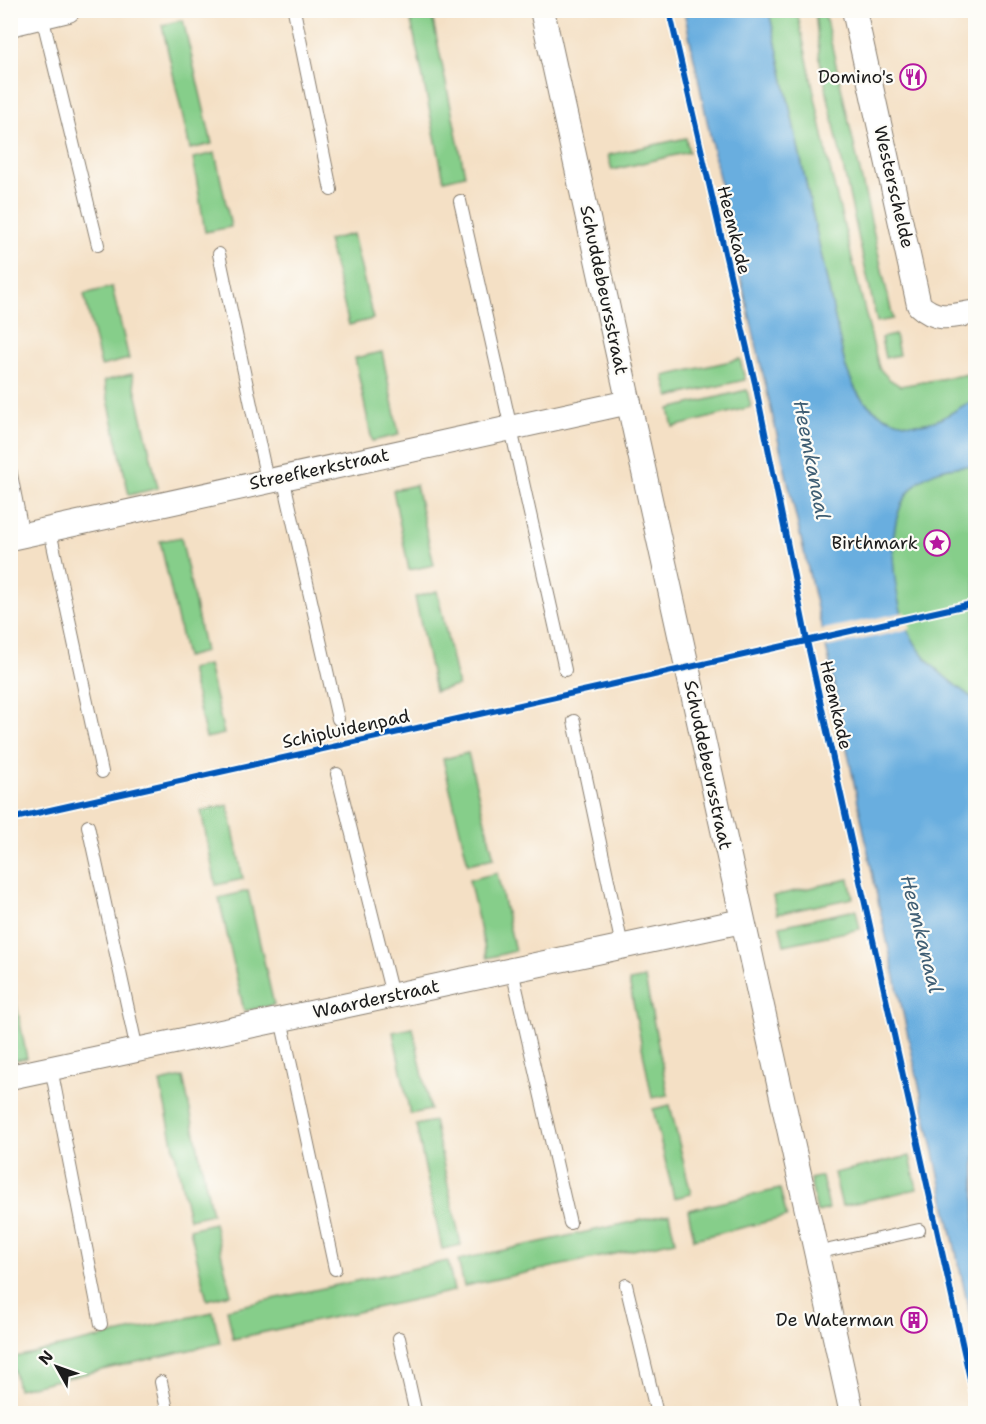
<svg xmlns="http://www.w3.org/2000/svg" width="986" height="1424" font-family="'Shantell Sans',sans-serif">
<style>
.green{fill:#86ce8a;stroke:#517553;stroke-width:1.5}
.water{fill:#69aedf;stroke:#42657e;stroke-width:1.5}
.pier{fill:#f4e0c5}
.lines{fill:none;stroke-linecap:round;stroke-linejoin:round}
.service-casing{stroke:#887e70;stroke-width:14}
.minor-casing{stroke:#887e70;stroke-width:26}
.service{stroke:#fff;stroke-width:12}
.minor{stroke:#fff;stroke-width:24}
.cycleway-casing{stroke:#fdfcf7;stroke-width:10}
.cycleway{stroke:#0057b8;stroke-width:6}
.labels{text-anchor:middle;stroke-width:4.5;stroke-linejoin:round;paint-order:stroke}
.poi-label{font-size:18px;fill:#1c1c1c;stroke:#fdfcf7;text-anchor:end}
.street-label{font-size:18px;fill:#1c1c1c;stroke:#fdfcf7}
.water-label{font-size:20px;font-style:italic;fill:#3f5e74;stroke:#fdfcf7}
</style>
<rect width="100%" height="100%" fill="#fdfcf7"/>
<filter id="ink" filterUnits="userSpaceOnUse"><feTurbulence type="fractalNoise" baseFrequency=".0167" numOctaves="2"/><feDisplacementMap in="SourceGraphic" scale="12" xChannelSelector="R" yChannelSelector="G"/><feConvolveMatrix kernelMatrix="1 2 1 2 8 2 1 2 1" color-interpolation-filters="sRGB"/></filter>
<filter id="wash" filterUnits="userSpaceOnUse"><feTurbulence type="fractalNoise" baseFrequency=".008" numOctaves="4" result="noise"/><feDisplacementMap in="SourceGraphic" scale="24" xChannelSelector="R" yChannelSelector="G"/><feGaussianBlur stdDeviation="1.35" result="paint"/><feColorMatrix in="noise" values="0 0 0 0 0 0 0 0 0 0 0 0 0 0 0 0 0 1.4 0 .05"/><feComposite in="paint" operator="in"/></filter>
<g filter="url(#wash)">
<rect width="100%" height="100%" fill="#f4e0c5"/>
<path class="green" d="M 409,11 L 431,11 L 465,175 L 444,180 Z
M 769,11 L 797,11 L 830,169 L 879,368 L 889,379 L 900,386 L 975,373 L 975,401 C 962,404 955,412 942,418 C 913,432 878,420 859,395 C 853,387 849,375 845,365 Z
M 815,11 L 824,11 L 893,319 L 877,322 L 820,61 Z
M 183,20 L 212,144 L 190,149 L 162,25 Z
M 686,138 L 689,152 L 612,170 L 608,155 Z
M 215,153 L 231,227 L 205,232 L 193,158 Z
M 353,234 L 373,319 L 349,325 L 328,240 Z
M 112,287 L 129,359 L 101,366 L 84,294 Z
M 895,335 L 899,355 L 885,358 L 881,338 Z
M 382,352 L 399,435 L 372,441 L 355,358 Z
M 740,359 L 745,380 L 669,397 L 664,376 Z
M 132,374 L 158,488 L 129,495 L 104,381 Z
M 747,390 L 751,407 L 673,427 L 669,409 Z
M 962,465 L 975,466 L 975,700 C 955,686 935,671 920,651 C 891,612 878,526 912,486 C 925,472 945,469 962,465 Z
M 416,485 L 434,565 L 409,570 L 393,490 Z
M 181,537 L 205,652 L 186,657 L 160,541 Z
M 437,591 L 458,686 L 435,691 L 415,597 Z
M 208,665 L 224,734 L 206,738 L 190,669 Z
M 468,753 L 494,858 L 468,864 L 443,759 Z
M 228,805 L 243,879 L 216,885 L 201,811 Z
M 497,873 L 515,951 L 487,958 L 469,880 Z
M 849,879 L 853,898 L 777,914 L 773,896 Z
M 248,891 L 274,1005 L 244,1011 L 219,898 Z
M 856,910 L 860,929 L 784,945 L 780,926 Z
M 11,977 L 27,1058 L 11,1061 L 10,1061 Z
M 645,978 L 668,1095 L 652,1098 L 629,981 Z
M 413,1028 L 430,1110 L 410,1114 L 393,1032 Z
M 183,1077 L 212,1214 L 189,1219 L 160,1082 Z
M 670,1105 L 691,1194 L 674,1198 L 653,1109 Z
M 434,1121 L 461,1245 L 442,1249 L 416,1125 Z
M 910,1156 L 917,1189 L 842,1206 L 834,1173 Z
M 822,1176 L 829,1209 L 817,1212 L 810,1179 Z
M 780,1189 L 787,1217 L 694,1239 L 688,1210 Z
M 669,1214 L 675,1241 L 464,1286 L 458,1260 Z
M 214,1223 L 231,1294 L 207,1300 L 190,1229 Z
M 448,1261 L 454,1291 L 233,1339 L 227,1309 Z
M 213,1312 L 220,1343 L 18,1389 L 11,1358 Z"/>
<path class="water" d="M 684,11 L 769,11 L 845,365 C 849,374 853,387 859,395 C 878,420 913,432 942,418 C 955,412 962,404 975,401 L 975,466 C 907,464 889,509 894,569 C 896,592 900,615 911,636 C 925,664 951,682 975,700 L 975,1338 L 877,896 L 829,660 L 732,240 Z"/>
<path class="pier" d="M 905,612 L 911,629 L 823,648 L 819,630 Z"/>
</g>
<g filter="url(#ink)">
<g class="lines">
<g class="service-casing">
<path id="service" d="M 294,10 L 331,190
M 42,16 L 98,245
M 460,201 L 565,670
M 219,254 L 267,480
M 10,469 L 23,536
M 283,477 L 338,719
M 50,531 L 102,772
M 574,721 L 622,946
M 337,774 L 392,995
M 88,826 L 137,1050
M 512,970 L 570,1223
M 281,1019 L 335,1269
M 51,1068 L 101,1324
M 816,1253 L 919,1230
M 626,1285 L 657,1414
M 399,1338 L 416,1414
M 161,1382 L 168,1414"/>
</g>
<g class="minor-casing">
<path id="minor" d="M 542,10 L 852,1414
M 854,10 L 919,305 C 937,322 953,316 976,312
M 10,24 L 68,10
M 10,538 L 629,402
M 10,1077 L 742,921"/>
</g>
<use href="#service" class="service"/>
<use href="#minor" class="minor"/>
<g class="cycleway-casing">
<path id="cycleway" d="M 669,10 L 755,383 L 807,641 L 976,1406
M 10,819 L 976,603"/>
</g>
<use href="#cycleway" class="cycleway"/>
</g>
</g>
<defs>
<g id="restaurant-ring" transform="scale(1.35)"><circle r="9.5" fill="#fdfcf7" stroke="#b5179e" stroke-width="1.5"/><path d="M-5-6h1v4h1v-4h1v4h1v-4h1v5L-1.5 .5V6h-2V.5L-5-1ZM5-6V6H3V1.5H1.5Q1.5-4 5-6Z" fill="#b5179e"/></g>
<g id="sight-ring" transform="scale(1.35)"><circle r="9.5" fill="#fdfcf7" stroke="#b5179e" stroke-width="1.5"/><path d="M0-6L1.8-2.2L6-1.7L2.9 1.2L3.7 5.4L0 3.3L-3.7 5.4L-2.9 1.2L-6-1.7L-1.8-2.2Z" fill="#b5179e"/></g>
<g id="building-ring" transform="scale(1.35)"><circle r="9.5" fill="#fdfcf7" stroke="#b5179e" stroke-width="1.5"/><path d="M-4-6H4V6H1V3H-1V6H-4ZM-2.5-4.3h1.7v1.8h-1.7ZM.8-4.3h1.7v1.8H.8ZM-2.5-1h1.7V.8h-1.7ZM.8-1h1.7V.8H.8Z" fill="#b5179e"/></g>
</defs>
<g fill-rule="evenodd">
<use href="#restaurant-ring" x="913" y="77"/>
<use href="#sight-ring" x="937" y="543"/>
<use href="#building-ring" x="914" y="1320"/>
</g>
<g class="labels">
<g class="poi-label">
<text x="894" y="83">Domino's</text>
<text x="918" y="549">Birthmark</text>
<text x="894" y="1326">De Waterman</text>
</g>
<g class="street-label">
<text transform="translate(894 187) rotate(77)" y="6">Westerschelde</text>
<text transform="translate(734 230) rotate(76)" y="6">Heemkade</text>
<text transform="translate(604 290) rotate(78)" y="6">Schuddebeursstraat</text>
<text transform="translate(319 469) rotate(-12)" y="6">Streefkerkstraat</text>
<text transform="translate(836 705) rotate(77)" y="6">Heemkade</text>
<text transform="translate(346 729) rotate(-12)" y="6">Schipluidenpad</text>
<text transform="translate(708 765) rotate(78)" y="6">Schuddebeursstraat</text>
<text transform="translate(376 999) rotate(-12)" y="6">Waarderstraat</text>
</g>
<g class="water-label">
<text transform="translate(812 460) rotate(79)" y="7">Heemkanaal</text>
<text transform="translate(922 934) rotate(76)" y="7">Heemkanaal</text>
</g>
</g>
<rect width="986" height="1424" fill="none" stroke="#fdfcf7" stroke-width="36"/>
<g transform="translate(57 1367) rotate(310)" stroke="#fdfcf7" stroke-width="4.5" paint-order="stroke">
<path d="M0-4.5L10 22L0 15L-10 22Z" fill="#1c1c1c"/>
<text y="-9" font-size="16" font-weight="bold" text-anchor="middle" fill="#1c1c1c">N</text>
</g>
</svg>
